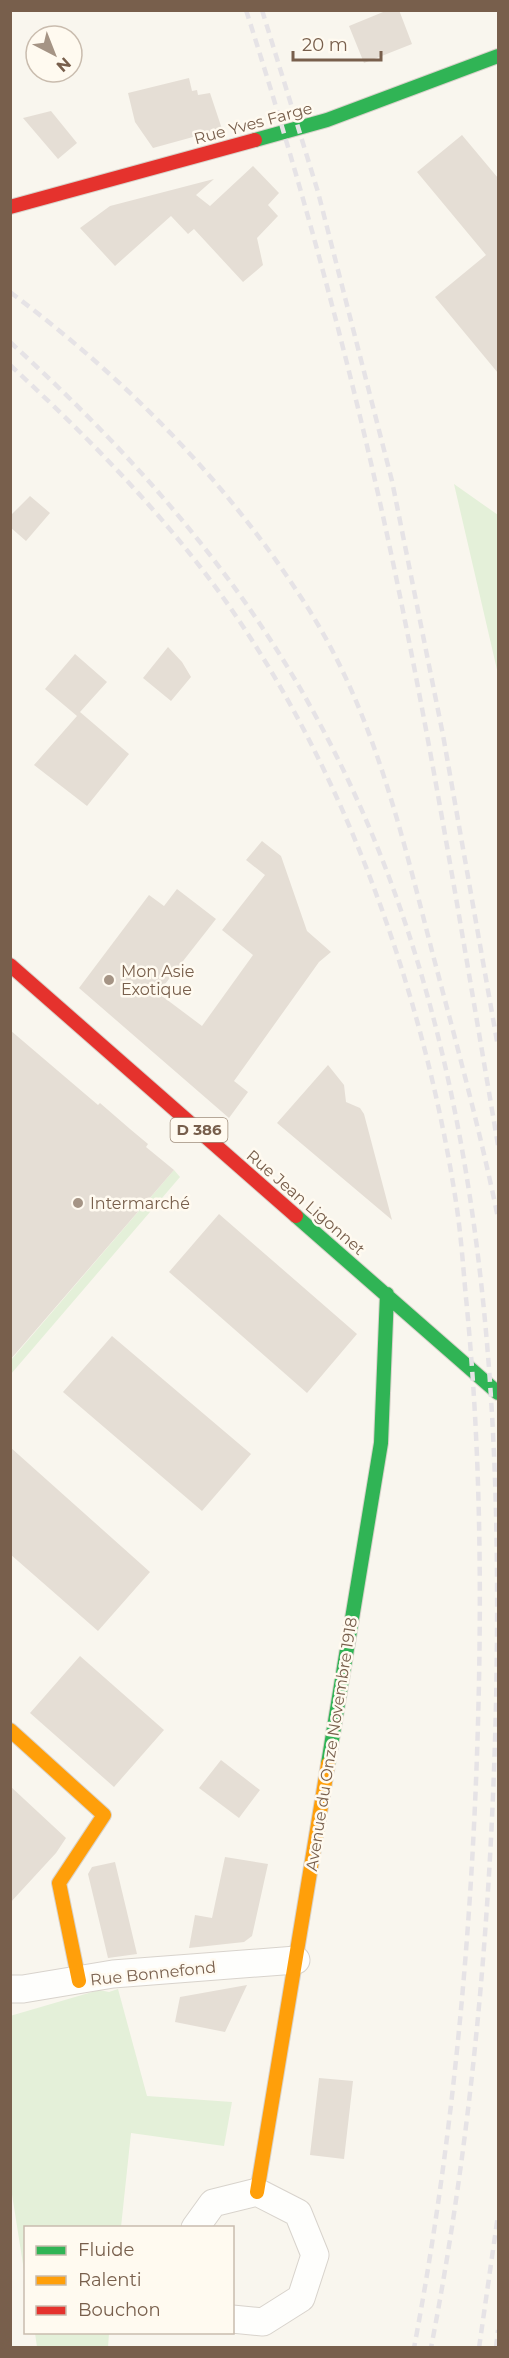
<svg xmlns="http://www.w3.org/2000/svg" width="509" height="2358" font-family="Montserrat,sans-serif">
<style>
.green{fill:#e4f0d9}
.building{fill:#e5ded5}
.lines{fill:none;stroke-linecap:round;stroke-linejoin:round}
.street-casing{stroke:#d8d3cc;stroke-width:29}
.fast-casing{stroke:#d8d2ca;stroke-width:16}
.slow-casing{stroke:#d8d2ca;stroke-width:16}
.jam-casing{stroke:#d8d2ca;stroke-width:16}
.street{stroke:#fefefc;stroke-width:27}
.fast{stroke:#30b455;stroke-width:14}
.slow{stroke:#ff9f0a;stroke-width:14}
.jam{stroke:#e5322d;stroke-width:14}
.rail{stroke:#e6e3e6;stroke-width:4.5;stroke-dasharray:9 6;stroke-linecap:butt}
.poi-dot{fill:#a59485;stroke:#fffaf0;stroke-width:2}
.labels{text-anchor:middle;stroke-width:5;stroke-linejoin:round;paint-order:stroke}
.shield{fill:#fffaf0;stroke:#a08e7d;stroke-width:1.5}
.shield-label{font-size:15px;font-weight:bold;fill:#785f4c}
.street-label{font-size:16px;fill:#785f4c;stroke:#fffaf0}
.poi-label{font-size:16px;fill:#785f4c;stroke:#fffaf0;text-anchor:start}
</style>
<rect width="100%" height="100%" fill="#f9f6ee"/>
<path class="green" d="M 454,484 L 498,515 L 498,674 Z
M 174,1170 L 180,1177 L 11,1374 L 11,1360 Z
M 118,1989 L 147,2096 L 232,2102 L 224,2146 L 131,2133 L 121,2227 L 26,2228 L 25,2277 L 11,2188 L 10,2016 L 99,1990 L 109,1992 Z
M 35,2333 L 35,2332 L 109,2333 L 108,2348 L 37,2347 Z"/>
<path class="building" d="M 388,10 L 399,10 L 412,44 L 364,63 L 349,26 Z
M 189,78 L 192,91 L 197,90 L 198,95 L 210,93 L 222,129 L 153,148 L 135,122 L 128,93 Z
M 51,111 L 77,143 L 58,159 L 23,118 Z
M 462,135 L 498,178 L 498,373 L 435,297 L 486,255 L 417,172 Z
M 253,166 L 279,193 L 268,205 L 278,216 L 257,238 L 263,265 L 243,282 L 194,229 L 188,234 L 171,216 L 115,266 L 80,228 L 110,206 L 214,179 L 196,195 L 210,206 Z
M 30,496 L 50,513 L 26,541 L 10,527 L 10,516 Z
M 168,647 L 182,662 L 191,677 L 171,701 L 143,678 Z
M 75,654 L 107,682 L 80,712 L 129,754 L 87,806 L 34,765 L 77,716 L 45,689 Z
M 262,841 L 281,856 L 307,931 L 331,952 L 319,962 L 234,1081 L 248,1092 L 229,1118 L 79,988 L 149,895 L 164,906 L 177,889 L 216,919 L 158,993 L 202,1026 L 253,955 L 222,930 L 265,875 L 246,860 Z
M 10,1030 L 98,1105 L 100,1103 L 130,1129 L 148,1144 L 146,1147 L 174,1170 L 10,1360 Z
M 328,1065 L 344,1085 L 346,1102 L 360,1108 L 364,1114 L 392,1220 L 277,1123 Z
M 219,1214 L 357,1334 L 307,1393 L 169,1272 Z
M 112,1336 L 251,1454 L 202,1511 L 63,1392 Z
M 10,1447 L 150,1572 L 98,1631 L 10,1554 Z
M 80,1656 L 164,1730 L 114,1787 L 30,1713 Z
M 221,1760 L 260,1790 L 239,1818 L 199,1788 Z
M 10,1786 L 66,1838 L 56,1853 L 10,1903 Z
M 225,1857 L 268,1864 L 252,1936 L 244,1942 L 189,1948 L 195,1915 L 212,1918 Z
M 115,1862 L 137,1954 L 108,1958 L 88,1874 L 92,1867 Z
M 247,1985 L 225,2032 L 175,2022 L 180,1997 Z
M 319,2078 L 353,2081 L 344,2159 L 310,2155 Z"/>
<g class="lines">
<g class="street-casing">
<path id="street" d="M 10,1989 L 23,1989 L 113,1974 L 296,1960
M 195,2228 L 213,2203 L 257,2192 L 298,2213 L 315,2255 L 301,2298 L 263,2322 L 232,2319"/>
</g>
<g class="fast-casing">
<path id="fast" d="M 255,140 L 327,120 L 498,56
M 296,1216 L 498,1393
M 328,1764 L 381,1443 L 387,1294"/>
</g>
<g class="slow-casing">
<path id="slow" d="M 10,1730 L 104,1815 L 59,1883 L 79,1981
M 257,2192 L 328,1764"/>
</g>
<g class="jam-casing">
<path id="jam" d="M 10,207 L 255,140
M 10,965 L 296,1216"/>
</g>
<use href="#street" class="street"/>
<use href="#fast" class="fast"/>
<use href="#slow" class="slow"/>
<use href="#jam" class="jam"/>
<path class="rail" d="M 246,10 C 310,210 364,415 405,621 C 440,795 468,970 498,1145
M 262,10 L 318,192 L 392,481 L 443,735 L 498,1047
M 10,292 C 127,380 227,481 306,605 C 374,711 402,835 433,955 C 456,1042 480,1130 498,1218
M 10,342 C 133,454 243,578 321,726 C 480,1024 503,1373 496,1704 C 491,1920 472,2135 431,2348
M 10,365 C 101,449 189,540 255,645 C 358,807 427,1013 456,1202 C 461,1234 463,1266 466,1298 C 480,1439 482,1581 478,1723 C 472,1933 453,2141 414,2348
M 479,2348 L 498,2215
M 496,2348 L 498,2330"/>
</g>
<g class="poi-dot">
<circle cx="109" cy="980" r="6"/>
<circle cx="78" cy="1203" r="6"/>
</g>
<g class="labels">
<rect class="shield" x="170.5" y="1118" width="57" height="24" rx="4.5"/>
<g class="shield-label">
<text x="199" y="1135">D 386</text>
</g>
<g class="street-label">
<text transform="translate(253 123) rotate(-15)" y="6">Rue Yves Farge</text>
<text transform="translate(306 1202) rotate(41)" y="6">Rue Jean Ligonnet</text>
<text transform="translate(331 1744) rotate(-81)" y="6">Avenue du Onze Novembre 1918</text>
<text transform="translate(153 1973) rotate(-6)" y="6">Rue Bonnefond</text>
</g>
<g class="poi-label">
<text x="121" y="977">Mon Asie<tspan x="121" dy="18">Exotique</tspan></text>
<text x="90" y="1209">Intermarché</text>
</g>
</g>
<rect width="509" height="2358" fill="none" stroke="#785f4c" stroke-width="24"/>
<rect x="24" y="2226" width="210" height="108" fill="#fffaf0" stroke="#c9bcae" stroke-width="1.5"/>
<rect x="36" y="2246" width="30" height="9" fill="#30b455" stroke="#c9bcae" stroke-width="1.5"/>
<text x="78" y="2256" font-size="18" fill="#785f4c">Fluide</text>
<rect x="36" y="2276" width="30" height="9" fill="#ff9f0a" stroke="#c9bcae" stroke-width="1.5"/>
<text x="78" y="2286" font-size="18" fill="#785f4c">Ralenti</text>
<rect x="36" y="2306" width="30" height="9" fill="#e5322d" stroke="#c9bcae" stroke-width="1.5"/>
<text x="78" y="2316" font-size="18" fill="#785f4c">Bouchon</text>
<g transform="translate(54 54) rotate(138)"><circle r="28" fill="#fffaf0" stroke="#c9bcae" stroke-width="1.5"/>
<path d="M0-4.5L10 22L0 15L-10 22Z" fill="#a59485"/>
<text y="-9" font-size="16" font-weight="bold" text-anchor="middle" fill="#785f4c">N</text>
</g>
<path d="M293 51v9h88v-9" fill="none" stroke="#785f4c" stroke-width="3"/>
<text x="302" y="51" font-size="18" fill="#785f4c" stroke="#fffaf0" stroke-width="4.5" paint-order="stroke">20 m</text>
</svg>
